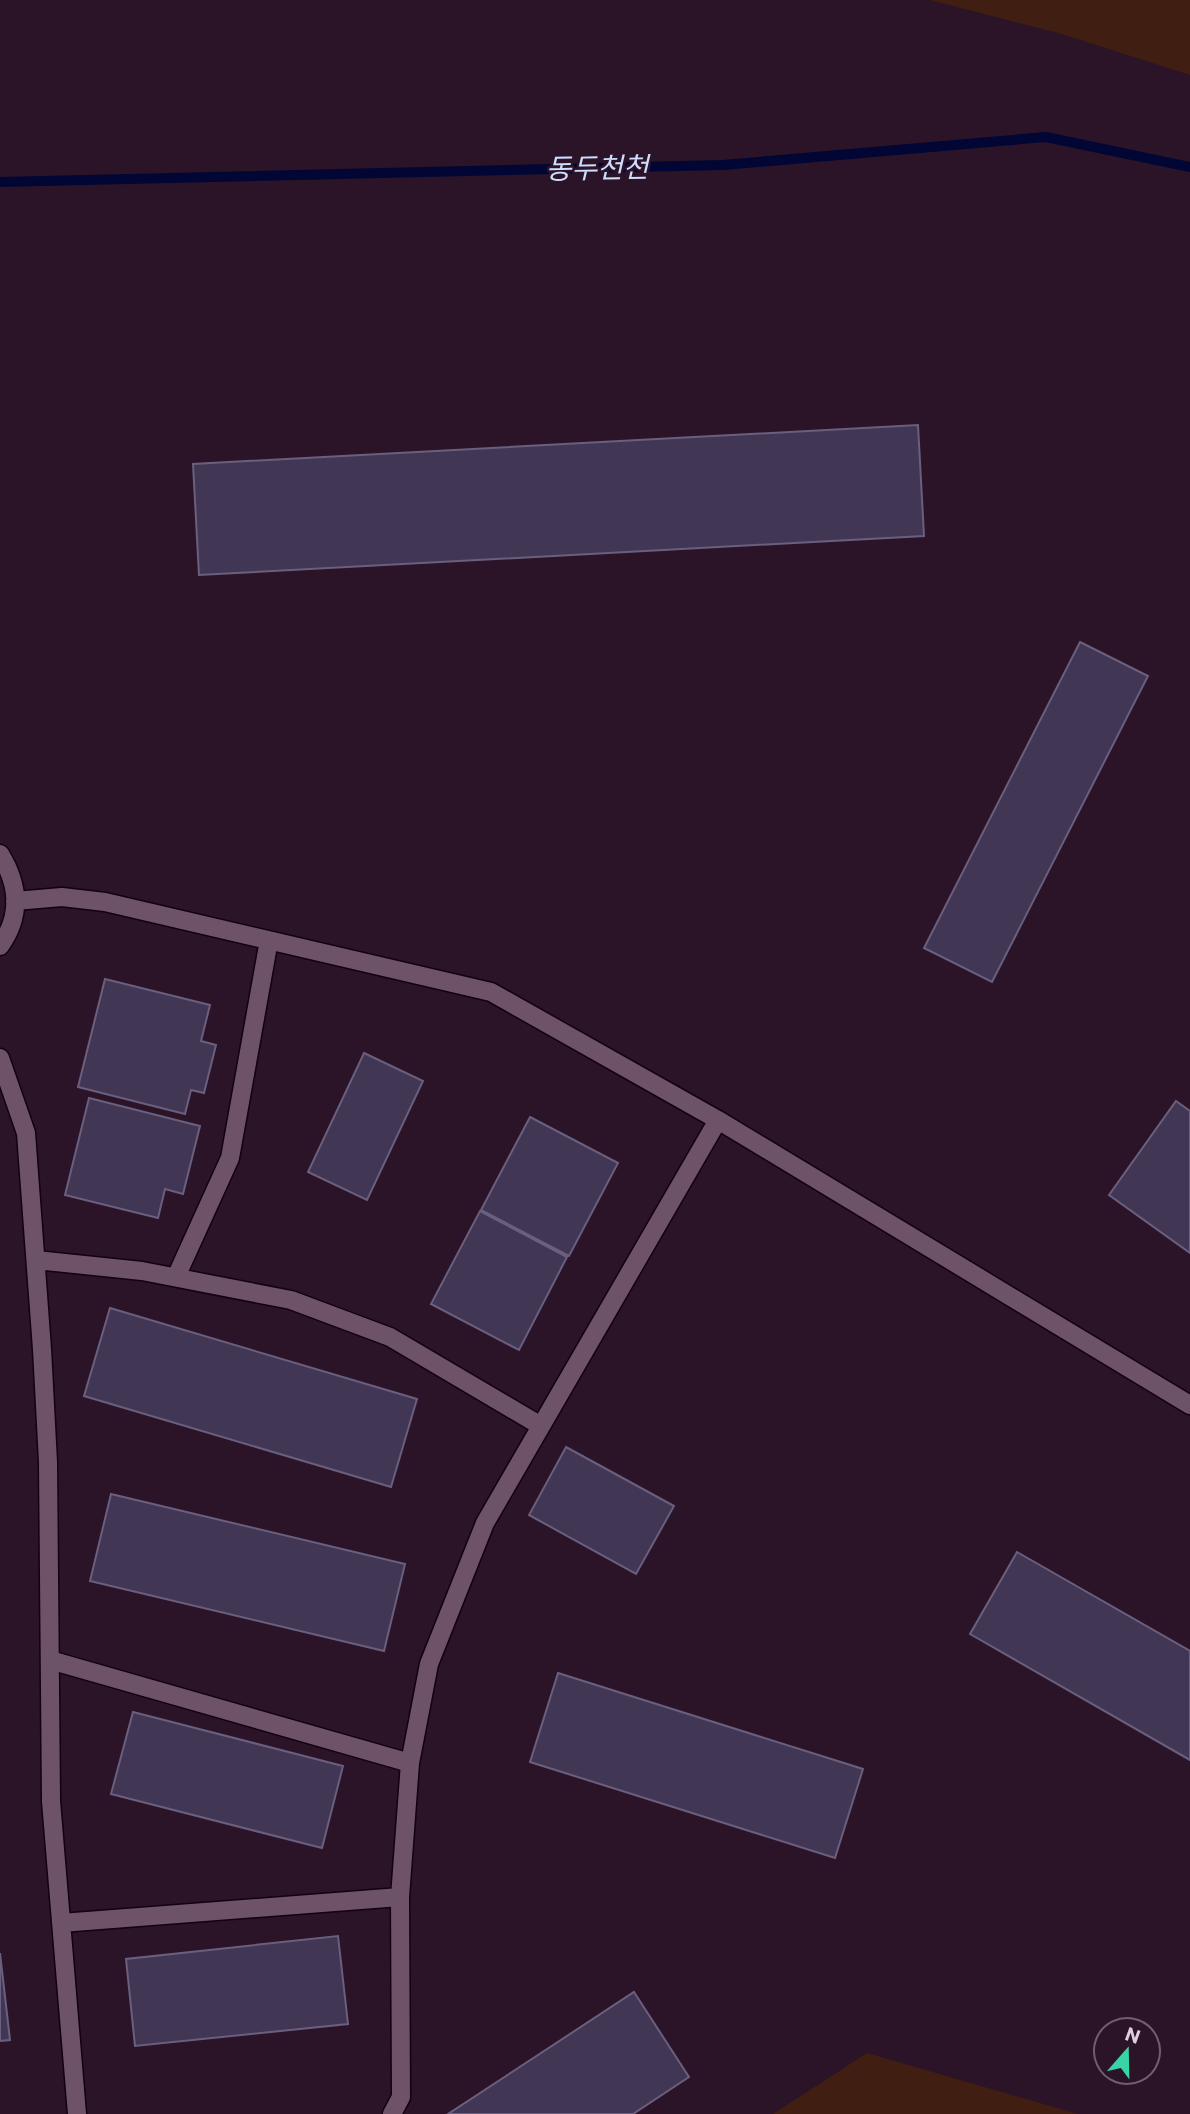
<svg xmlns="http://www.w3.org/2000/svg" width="1190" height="2114" font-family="Commissioner,'Noto Sans KR',sans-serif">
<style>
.green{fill:#401e12}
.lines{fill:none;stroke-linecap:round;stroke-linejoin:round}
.stream{stroke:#020635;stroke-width:10}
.building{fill:#413754;stroke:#6a5f7e;stroke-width:2}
.lane-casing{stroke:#130110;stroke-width:21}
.lane{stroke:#6e5268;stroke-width:18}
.labels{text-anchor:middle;stroke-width:5;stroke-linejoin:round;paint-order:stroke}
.water-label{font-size:28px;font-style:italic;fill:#cfddfe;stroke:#2b1428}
</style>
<rect width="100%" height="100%" fill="#2b1428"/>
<path class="green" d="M 930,0 L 1190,0 L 1190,75 L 1062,34 Z
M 867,2053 L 1078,2114 L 773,2114 Z"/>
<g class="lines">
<path class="stream" d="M 0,182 L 723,165 L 1046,137 L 1190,167"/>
</g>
<path class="building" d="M 918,425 L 924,536 L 199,575 L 193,464 Z
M 1080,642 L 1148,676 L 992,982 L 924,948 Z
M 105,979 L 210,1005 L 201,1041 L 216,1045 L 204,1093 L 191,1090 L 185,1114 L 78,1087 Z
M 364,1053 L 423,1081 L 367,1200 L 308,1172 Z
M 89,1098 L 200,1126 L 183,1194 L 165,1189 L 158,1218 L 65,1195 Z
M 1176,1101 L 1190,1111 L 1190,1253 L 1109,1195 Z
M 530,1117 L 618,1163 L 569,1256 L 481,1210 Z
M 480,1211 L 567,1257 L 519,1350 L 431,1304 Z
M 110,1308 L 417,1399 L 391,1487 L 84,1396 Z
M 566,1447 L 674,1506 L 636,1574 L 529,1515 Z
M 111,1494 L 405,1564 L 384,1651 L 90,1581 Z
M 1017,1552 L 1190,1651 L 1190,1760 L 970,1634 Z
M 558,1673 L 863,1769 L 835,1858 L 530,1762 Z
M 133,1712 L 343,1766 L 322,1848 L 111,1794 Z
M 338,1936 L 348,2024 L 135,2046 L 126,1959 Z
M 0,1953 L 10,2040 L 0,2041 Z
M 634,1992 L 689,2077 L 633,2114 L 448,2114 Z"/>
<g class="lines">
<g class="lane-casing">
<path id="lane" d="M 0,854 C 19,885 22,915 0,946
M 15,901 L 62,897 L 105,902 L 491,992 L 718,1120 L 1190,1405
M 0,1058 L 26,1133 L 42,1349 L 48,1462 L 51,1801 L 77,2114
M 36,1260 L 142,1271 L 291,1300 L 390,1337 L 541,1426
M 176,1277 L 230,1158 L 269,940
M 50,1660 L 410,1763
M 61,1923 L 400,1897
M 392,2114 L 401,2097 L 400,1897 L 410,1763 L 429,1664 L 485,1523 L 718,1120"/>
</g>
<use href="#lane" class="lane"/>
</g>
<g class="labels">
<g class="water-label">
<text transform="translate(597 168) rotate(-1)" y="10">동두천천</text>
</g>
</g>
<g transform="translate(1127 2051) rotate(20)"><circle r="33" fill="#2b1428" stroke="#735e6f" stroke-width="2"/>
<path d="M0-5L12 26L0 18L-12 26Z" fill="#38d4a6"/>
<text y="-10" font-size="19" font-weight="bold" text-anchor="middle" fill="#deceda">N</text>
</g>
</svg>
